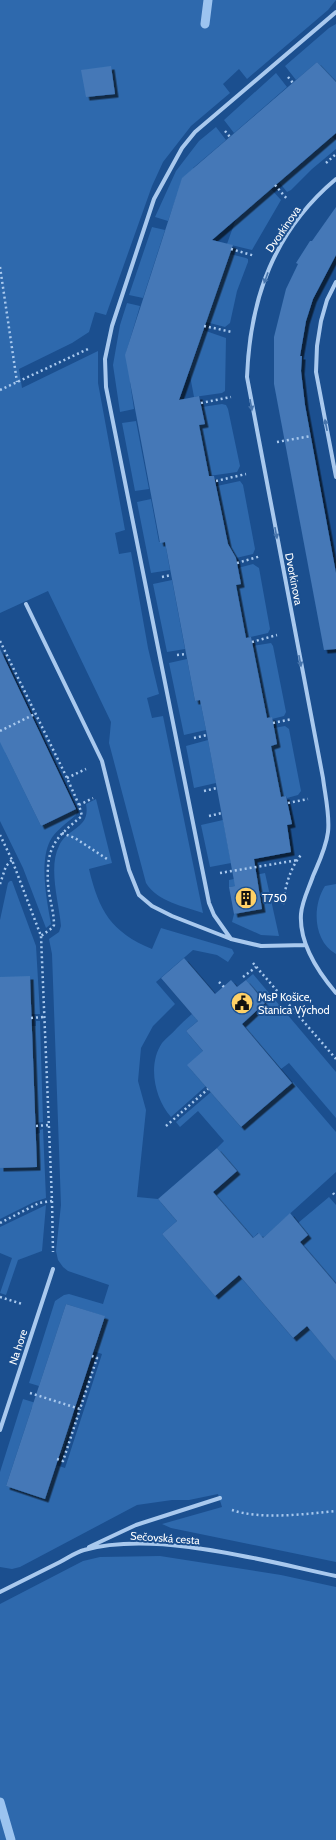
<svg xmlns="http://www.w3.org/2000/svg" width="336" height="1840" font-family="Cabin,sans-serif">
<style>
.green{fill:#2e69ad}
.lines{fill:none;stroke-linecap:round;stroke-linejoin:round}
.stream{stroke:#9cc4f0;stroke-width:9}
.building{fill:#4478b7;filter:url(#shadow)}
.path{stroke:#a9c9ee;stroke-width:2.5;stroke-dasharray:2 3;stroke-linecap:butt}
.minor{stroke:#a9c9ee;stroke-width:4}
.oneway{fill:#4674ac}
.labels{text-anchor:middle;stroke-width:4;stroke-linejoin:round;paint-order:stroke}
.street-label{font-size:11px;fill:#fff;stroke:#1b4f8f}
.poi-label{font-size:11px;fill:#fff;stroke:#1b4f8f;text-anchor:start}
</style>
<defs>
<filter id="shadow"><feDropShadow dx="3.5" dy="3.5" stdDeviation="0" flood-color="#0009"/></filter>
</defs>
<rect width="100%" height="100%" fill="#1b4f8f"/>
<path class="green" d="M 0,0 L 336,0 L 328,10 L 247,79 L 239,69 L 223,84 L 230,93 L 191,126 L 163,162 L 152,186 L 106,315 L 95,312 L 89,332 L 72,343 L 19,369 L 22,388 L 98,351 L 98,383 L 125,530 L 115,533 L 119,554 L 131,552 L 148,648 L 159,694 L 147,698 L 152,718 L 163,716 L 203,913 C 183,906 158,902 146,883 L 109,743 L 111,722 L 48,591 L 0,613 Z
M 336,24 L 336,82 L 317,62 L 296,80 L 285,66 L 329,28 Z
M 276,73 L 287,87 L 234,133 L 224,120 Z
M 216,127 L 226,140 L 193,168 L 233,214 L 271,189 L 281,200 L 252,250 L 227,244 L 237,216 L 177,195 L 168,221 L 155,217 L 176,171 L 199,141 Z
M 332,137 L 336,140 L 336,149 L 312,169 L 291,190 L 287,192 L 279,182 Z
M 152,227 L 165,230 L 143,298 L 129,295 Z
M 230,254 L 246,258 L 248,259 L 248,262 L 237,291 L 230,323 L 225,327 L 206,322 Z
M 127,303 L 140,306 L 126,353 L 183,371 L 192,346 L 197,347 L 203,330 L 226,338 L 225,391 L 222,393 L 194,397 L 189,370 L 183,371 L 130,382 L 134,409 L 120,412 L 113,365 L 120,325 Z
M 222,404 L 226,405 L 228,409 L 240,466 L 237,472 L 209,476 L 199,425 L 205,424 L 202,407 Z
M 136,421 L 149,489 L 135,491 L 122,423 Z
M 240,481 L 243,485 L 255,549 L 253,554 L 236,558 L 230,558 L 226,530 L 220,531 L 215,504 L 220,503 L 217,486 Z
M 151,499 L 159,542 L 165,542 L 170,570 L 151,573 L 137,502 Z
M 253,564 L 259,568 L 270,629 L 268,633 L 246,638 L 236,585 L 241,584 L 238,568 Z
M 172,580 L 185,649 L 167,652 L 153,584 Z
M 271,643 L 273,646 L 286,712 L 284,716 L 272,719 L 272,717 L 267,718 L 253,646 Z
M 187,659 L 195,701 L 200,700 L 206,730 L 184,735 L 169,663 Z
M 34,721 L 41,734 L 5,752 L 41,826 L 76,809 L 77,811 L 76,815 C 67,823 55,831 50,841 C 39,863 47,901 51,924 L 46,928 L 23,868 L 0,821 L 0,738 Z
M 285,726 L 289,729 L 301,791 L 298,795 L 287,798 L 286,796 L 281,797 L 271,746 L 277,744 L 274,728 Z
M 208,740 L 216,783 L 194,788 L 186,746 Z
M 96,799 L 112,863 L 89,869 C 99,911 111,932 152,949 L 161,928 L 232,949 L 234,953 L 228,962 L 217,955 L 193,950 L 156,982 L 175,1004 L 153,1026 L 141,1048 L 138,1081 L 146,1110 L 137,1197 L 158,1199 L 177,1221 L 162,1234 L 215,1295 L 239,1275 L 293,1338 L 307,1326 L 336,1360 L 336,1562 L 171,1528 L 162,1524 L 222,1507 L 218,1494 L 189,1500 L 172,1500 L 137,1505 L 20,1567 L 12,1569 L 0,1567 L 0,1472 L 23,1399 L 74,1415 L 62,1454 L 59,1454 L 32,1407 L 6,1486 L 45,1499 L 56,1465 L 65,1468 L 102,1354 L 93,1351 L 104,1316 L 66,1304 L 39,1386 L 29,1383 L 55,1301 L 64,1295 L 69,1294 L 103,1304 L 109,1285 L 68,1271 L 63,1267 L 58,1260 L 56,1251 L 61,1205 L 52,954 L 49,939 L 59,932 L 61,926 C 59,902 48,868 59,846 C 66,828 91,829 86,804 Z
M 223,820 L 231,863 L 210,867 L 201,825 Z
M 265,873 L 279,936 L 261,935 L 232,922 L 234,914 L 262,909 L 258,882 L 229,887 L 229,880 Z
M 10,881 L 12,881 L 36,946 L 40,1014 L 31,1014 L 30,977 L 0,977 L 0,920 L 8,883 Z
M 336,884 L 336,954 C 313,941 312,906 325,886 Z
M 253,974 L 336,1072 L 336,1118 L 289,1063 L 281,1069 L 242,1024 L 265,1003 L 246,980 Z
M 214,995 L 220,1002 L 186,1031 L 203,1051 L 206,1086 L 171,1117 C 155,1099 147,1065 162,1043 C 166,1038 173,1033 177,1028 C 189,1016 201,1006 214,995 Z
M 36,1021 L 40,1021 L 43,1122 L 35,1123 L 0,1060 L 32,1026 L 36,1026 Z
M 293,1082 L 336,1132 L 336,1172 L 263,1238 L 258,1233 L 253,1238 L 213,1192 L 237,1171 L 217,1148 L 224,1141 L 198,1111 L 180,1127 L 176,1122 L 211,1092 L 241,1127 Z
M 43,1129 L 46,1198 L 34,1202 L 0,1219 L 0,1168 L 37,1167 L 36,1134 L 40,1133 L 40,1130 Z
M 329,1197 L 336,1205 L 336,1284 L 300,1242 L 308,1235 L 298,1223 Z
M 46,1205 L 42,1251 L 18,1260 L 6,1295 L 0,1293 L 12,1258 L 0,1253 L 0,1227 Z
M 160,1556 L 281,1575 L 336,1587 L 336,1840 L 0,1840 L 0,1604 L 83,1561 L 100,1557 Z"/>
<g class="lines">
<path class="stream" d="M 205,24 L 208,0
M 0,1802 L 11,1840"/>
</g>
<path class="building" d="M 317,62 L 336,82 L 336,133 L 212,240 L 233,245 L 179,400 L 199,396 L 205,424 L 199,425 L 209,476 L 214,476 L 228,544 L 236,558 L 241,584 L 236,585 L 246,638 L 251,637 L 267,718 L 272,717 L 277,744 L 271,746 L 281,797 L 286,796 L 292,824 L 287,825 L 291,852 L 254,859 L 262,909 L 234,914 L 229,887 L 235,886 L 207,735 L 200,700 L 195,701 L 165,542 L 160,543 L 125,355 L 182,178 Z
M 111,66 L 115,94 L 86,97 L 81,70 Z
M 336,207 L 336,255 L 313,299 L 306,321 L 300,356 L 302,356 L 301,371 L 305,405 L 336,573 L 336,649 L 324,650 L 274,384 L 274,337 L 286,289 L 298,264 L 296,263 L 310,241 L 312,241 Z
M 0,649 L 76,809 L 41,826 L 0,742 Z
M 184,958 L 215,994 L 231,980 L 237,987 L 246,980 L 253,988 L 265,1003 L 242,1024 L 292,1083 L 241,1127 L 187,1065 L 203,1051 L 186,1031 L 198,1021 L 161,978 Z
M 30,976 L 37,1167 L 0,1168 L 0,977 Z
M 217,1148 L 237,1171 L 213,1192 L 253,1238 L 259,1233 L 263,1238 L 290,1213 L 308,1235 L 300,1242 L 336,1284 L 336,1361 L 307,1326 L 293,1338 L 239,1275 L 215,1296 L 162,1234 L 177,1221 L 158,1199 Z
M 66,1304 L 105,1316 L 45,1499 L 6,1486 Z"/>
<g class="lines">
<path class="path" d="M 288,77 L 293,83
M 225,131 L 230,137
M 326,163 L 336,154
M 275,185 L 288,200
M 231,249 L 255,256
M 0,267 L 17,382
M 204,326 L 232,332
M 0,390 L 88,349
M 201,403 L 231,397
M 277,442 L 311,436
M 216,481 L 246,474
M 237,563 L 261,556
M 162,577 L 171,575
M 0,641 L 67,778 L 79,805 L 82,816 C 55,838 46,847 48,884 C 49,898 54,911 54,925 L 52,928 L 41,936 L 12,860 L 0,835
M 252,642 L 277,635
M 177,655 L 186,654
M 273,723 L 292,719
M 0,731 L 35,714
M 194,738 L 207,735
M 67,778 L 86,769
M 204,791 L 217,788
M 288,803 L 308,799
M 79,805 L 93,798
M 209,816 L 222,813
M 62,833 L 75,838 L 107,859
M 220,873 L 298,860
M 0,884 L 6,866 L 12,860
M 283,904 C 285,887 290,868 301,855
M 253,963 L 336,1059
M 243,977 L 256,967
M 219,982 L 224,987
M 31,1018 L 44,1017
M 36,1126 L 49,1125
M 166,1126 L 208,1089
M 333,1193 L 336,1197
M 52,1201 L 53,1252
M 0,1223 L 39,1203 L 52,1201 L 41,936
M 0,1297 L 22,1304
M 30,1393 L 80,1409 L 97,1358 L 92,1356
M 57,1459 L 63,1461 L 80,1409
M 232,1510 C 261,1520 305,1514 336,1511"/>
<path class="minor" d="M 336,179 C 274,231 250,298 247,377 L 323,778 C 325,795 330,815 328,832 C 326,848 319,862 313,876 C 309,888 302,901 301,914 C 299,943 318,972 336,993
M 336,282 L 327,300 L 321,321 L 317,346 L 316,372 L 336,477
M 26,604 L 102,761 L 129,870 L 139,895 L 152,906 L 172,916 L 231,939 L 261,946 L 306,945
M 231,939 L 214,915 L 209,903 L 106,387 L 105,359 L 112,326 L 154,199 L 182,148 L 195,132 L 336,12
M 0,1430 L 53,1269
M 89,1547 L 136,1525 L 220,1498
M 0,1592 C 20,1582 40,1572 60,1562 C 68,1558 76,1552 84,1550 C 156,1530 264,1561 336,1576"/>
</g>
<defs><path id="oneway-solid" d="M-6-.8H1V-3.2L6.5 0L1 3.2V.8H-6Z"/></defs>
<g class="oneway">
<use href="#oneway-solid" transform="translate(266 278) rotate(110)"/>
<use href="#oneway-solid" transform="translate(251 405) rotate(80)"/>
<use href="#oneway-solid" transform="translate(326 425) rotate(-101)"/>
<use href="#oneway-solid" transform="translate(276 533) rotate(79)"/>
<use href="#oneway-solid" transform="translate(300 661) rotate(79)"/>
</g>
<defs>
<g id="building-disc" transform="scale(1.15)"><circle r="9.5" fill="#ffd166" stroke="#1b4f8f"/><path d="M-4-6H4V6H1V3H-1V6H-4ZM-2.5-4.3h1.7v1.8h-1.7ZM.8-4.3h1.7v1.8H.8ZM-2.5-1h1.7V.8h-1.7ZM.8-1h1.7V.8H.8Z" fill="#111"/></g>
<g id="civic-disc" transform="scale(1.15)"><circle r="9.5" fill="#ffd166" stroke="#1b4f8f"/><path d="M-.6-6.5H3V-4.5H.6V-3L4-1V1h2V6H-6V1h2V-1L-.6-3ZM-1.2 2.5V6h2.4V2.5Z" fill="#111"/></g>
</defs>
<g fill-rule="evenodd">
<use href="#building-disc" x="246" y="898"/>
<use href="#civic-disc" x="242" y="1003"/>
</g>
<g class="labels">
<g class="street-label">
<text transform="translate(283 229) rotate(-56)" y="4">Dvorkinova</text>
<text transform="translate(294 579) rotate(79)" y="4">Dvorkinova</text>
<text transform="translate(18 1347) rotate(-72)" y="4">Na hore</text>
<text transform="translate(165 1538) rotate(4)" y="4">Sečovská cesta</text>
</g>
<g class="poi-label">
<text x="262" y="902">T750</text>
<text x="258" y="1001">MsP Košice,<tspan x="258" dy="13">Stanica Východ</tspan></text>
</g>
</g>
</svg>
